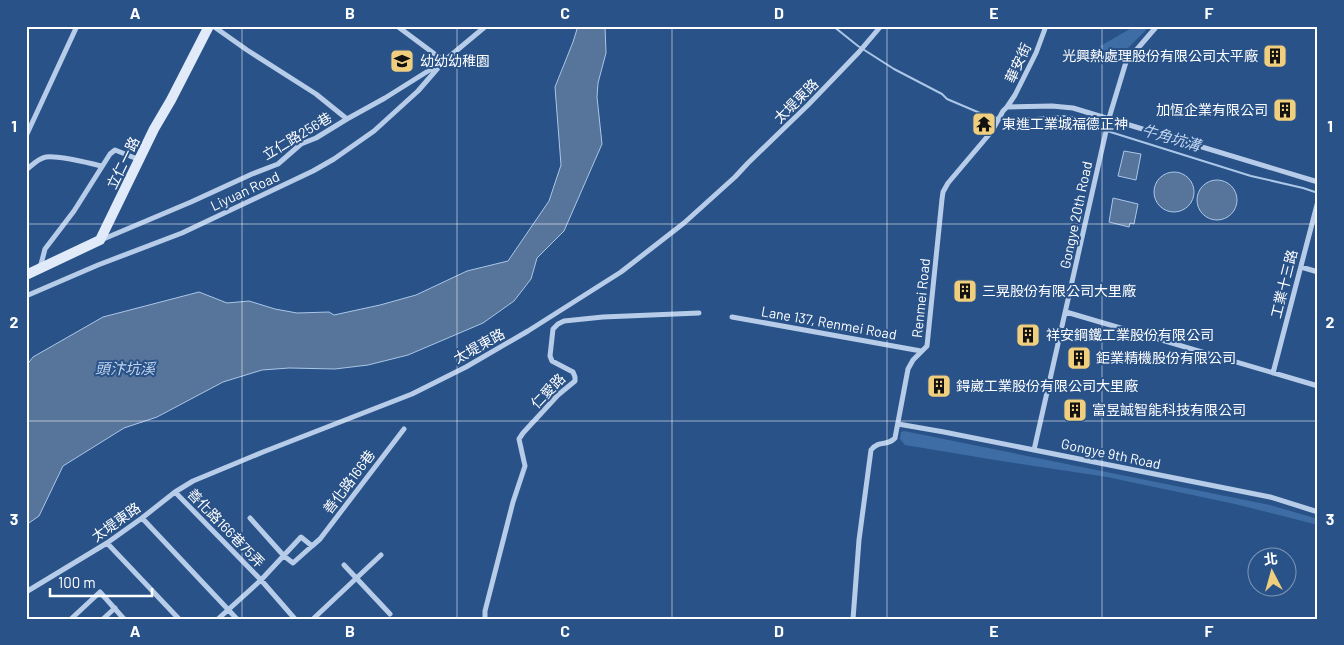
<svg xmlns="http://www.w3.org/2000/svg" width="1344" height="645" font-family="Barlow,'Noto Sans TC',sans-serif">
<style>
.green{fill:#3e6ca4}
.water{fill:#57749a;stroke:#abc7e8}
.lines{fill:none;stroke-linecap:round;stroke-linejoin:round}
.stream{stroke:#abc7e8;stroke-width:2}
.street{stroke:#b6cce8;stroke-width:5}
.secondary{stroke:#e0eaf8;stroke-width:10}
.grid{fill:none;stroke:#fff;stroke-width:1;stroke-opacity:0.55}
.labels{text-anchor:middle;stroke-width:4;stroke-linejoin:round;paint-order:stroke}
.poi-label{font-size:14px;fill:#fff;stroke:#295288;text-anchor:start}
.street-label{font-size:14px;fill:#fff;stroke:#295288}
.water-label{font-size:15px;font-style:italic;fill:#c2d6f0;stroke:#295288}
.neatline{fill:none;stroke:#fff;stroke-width:2}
.grid-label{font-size:16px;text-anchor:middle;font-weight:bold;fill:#fff}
</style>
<rect width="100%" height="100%" fill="#295288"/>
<path class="green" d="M 1135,26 L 1148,26 L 1145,31 L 1122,54 L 1116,55 L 1097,48 Z
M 904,431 L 1270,505 L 1318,519 L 1318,525 L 1235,504 L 1107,477 L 995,460 L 905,445 L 900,439 L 901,432 Z"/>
<path class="water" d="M 578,26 L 605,26 L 606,53 L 598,83 L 597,97 L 602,144 L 564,231 L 537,258 L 531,279 L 514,301 L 483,323 L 408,355 L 368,365 L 335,369 L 289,368 L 262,370 L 223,382 L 157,417 L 124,428 L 63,466 L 39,516 L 26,525 L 26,366 L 33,357 L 103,317 L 199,292 L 227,303 L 249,301 L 275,309 L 297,313 L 329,312 L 334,315 L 380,305 L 416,295 L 467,271 L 508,261 L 549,201 L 561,165 L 555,87 L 573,42 Z
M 1124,151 L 1141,154 L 1136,180 L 1118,176 Z
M1154 192a20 20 0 1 1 40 0a20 20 0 1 1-40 0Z
M1197 200a20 20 0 1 1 40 0a20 20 0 1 1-40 0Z
M 1113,198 L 1138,204 L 1134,224 L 1130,223 L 1129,227 L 1109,222 Z"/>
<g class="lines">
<path class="stream" d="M 833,26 L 858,46 L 894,69 L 942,94 L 947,99 L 987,116 L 1009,120 L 1062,116 L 1072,117 L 1091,126 L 1120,135 L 1251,176 L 1303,188 L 1318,193"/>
<path class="street" d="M 213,26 L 247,50 L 316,94 L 347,119
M 397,26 L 444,61
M 1007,107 L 1052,106 L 1073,108 L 1318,182
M 26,136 L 77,26
M 26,170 C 32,165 39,158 46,157 C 60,155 88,163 102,166
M 101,240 L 191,202 L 252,174 L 278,164 L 301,144 L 316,138 L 347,119 L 385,98 L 444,61 L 486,26
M 1301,267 L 1318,272
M 40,268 L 45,249 L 74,211 L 110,154 L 115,150 L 140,160
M 26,296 L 98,265 L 182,233 L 313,171 L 334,159 L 374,131 L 418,91 L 444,61
M 1066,312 L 1318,386
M 732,317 L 921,351
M 1273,373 L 1318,201
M 898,424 L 944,432 L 1270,497 L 1318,512
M 1034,450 L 1109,118 L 1126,62 L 1157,26
M 175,492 L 261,580 L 295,619
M 142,518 L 237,619
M 250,518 L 284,556 L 293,563 L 312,546
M 107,543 L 179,619
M 344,565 L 390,614
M 26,592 L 107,543 L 142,518 L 175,492 L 193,481 L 263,452 L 412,394 L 466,367 L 528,331 L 621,272 L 684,223 L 735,177 L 748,163 L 808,105 L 859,52 L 881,26
M 71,619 L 100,592 L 124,619
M 103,619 L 115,608
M 218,619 L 261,580 L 301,537 L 312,546 L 320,539 L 404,429
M 313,619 L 381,555
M 485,619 L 485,611 L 513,502 L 525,466 L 519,439 L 523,433 L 558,395 L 575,381 L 575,377 L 573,372 L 552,361 L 550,356 L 553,329 L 558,324 L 564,321 L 603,317 L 699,313
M 853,619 L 859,540 L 871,450 C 880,439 887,447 895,438 L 908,369 L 913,360 L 927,346 L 942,199 L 943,192 L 948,183 L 992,131 L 1003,111 L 1007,107 L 1015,95 L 1036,53 L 1046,26"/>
<path class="secondary" d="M 26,275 L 100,240 L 154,129 L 171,100 L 209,26"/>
</g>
<path class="grid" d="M 242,26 L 242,619M 457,26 L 457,619M 672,26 L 672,619M 887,26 L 887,619M 1102,26 L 1102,619M 26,224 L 1318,224M 26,421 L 1318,421"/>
<defs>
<g id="building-square" transform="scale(1.25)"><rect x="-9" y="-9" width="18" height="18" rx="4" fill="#efcf7d" stroke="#295288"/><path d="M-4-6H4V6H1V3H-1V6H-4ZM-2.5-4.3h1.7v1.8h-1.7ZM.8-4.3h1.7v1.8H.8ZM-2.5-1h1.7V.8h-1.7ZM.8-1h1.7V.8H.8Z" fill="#111"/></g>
<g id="school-square" transform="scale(1.25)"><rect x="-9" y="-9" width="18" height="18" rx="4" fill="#efcf7d" stroke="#295288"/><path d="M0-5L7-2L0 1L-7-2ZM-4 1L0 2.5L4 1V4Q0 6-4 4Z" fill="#111"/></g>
<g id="temple-square" transform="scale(1.25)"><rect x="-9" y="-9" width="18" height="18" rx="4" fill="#efcf7d" stroke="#295288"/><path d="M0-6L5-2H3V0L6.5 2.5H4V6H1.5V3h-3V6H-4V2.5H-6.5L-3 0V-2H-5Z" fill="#111"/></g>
</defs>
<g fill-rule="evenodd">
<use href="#building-square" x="1275" y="56"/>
<use href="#school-square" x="402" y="61"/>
<use href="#building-square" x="1285" y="110"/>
<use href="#temple-square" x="984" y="124"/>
<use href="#building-square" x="965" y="291"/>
<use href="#building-square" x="1028" y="335"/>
<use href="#building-square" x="1079" y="358"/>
<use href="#building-square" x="939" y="386"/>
<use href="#building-square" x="1075" y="410"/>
</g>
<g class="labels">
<g class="poi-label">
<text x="1258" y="61" text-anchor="end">光興熱處理股份有限公司太平廠</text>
<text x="420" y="66">幼幼幼稚園</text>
<text x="1268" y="115" text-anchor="end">加恆企業有限公司</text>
<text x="1002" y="129">東進工業城福德正神</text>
<text x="982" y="296">三晃股份有限公司大里廠</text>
<text x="1046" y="340">祥安鋼鐵工業股份有限公司</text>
<text x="1096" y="363">鉅業精機股份有限公司</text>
<text x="956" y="391">鍀崴工業股份有限公司大里廠</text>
<text x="1092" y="415">富昱誠智能科技有限公司</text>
</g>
<g class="street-label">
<text transform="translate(1018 63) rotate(-65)" y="5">華安街</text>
<text transform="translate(796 101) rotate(-45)" y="5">太堤東路</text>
<text transform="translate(297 136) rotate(-31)" y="5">立仁路256巷</text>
<text transform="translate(123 163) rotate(-64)" y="5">立仁一路</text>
<text transform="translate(245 191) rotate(-25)" y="5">Liyuan Road</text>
<text transform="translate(1076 215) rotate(-78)" y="5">Gongye 20th Road</text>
<text transform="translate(1284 284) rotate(-76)" y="5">工業十三路</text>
<text transform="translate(921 298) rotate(-84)" y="5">Renmei Road</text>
<text transform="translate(829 323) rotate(10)" y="5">Lane 137, Renmei Road</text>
<text transform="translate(479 346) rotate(-29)" y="5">太堤東路</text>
<text transform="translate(548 391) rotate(-46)" y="5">仁愛路</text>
<text transform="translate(1111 454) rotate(12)" y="5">Gongye 9th Road</text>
<text transform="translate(349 482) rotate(-53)" y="5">善化路166巷</text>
<text transform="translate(116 522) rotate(-35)" y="5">太堤東路</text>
<text transform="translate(226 528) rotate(46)" y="5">善化路166巷75弄</text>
</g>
<g class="water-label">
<text transform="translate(1171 138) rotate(16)" y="5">牛角坑溝</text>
<text x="125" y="374">頭汴坑溪</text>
</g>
</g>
<rect width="1344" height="645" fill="none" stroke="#295288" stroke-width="55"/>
<g transform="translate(1272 572) rotate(354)"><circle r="24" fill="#295288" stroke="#7f97b8"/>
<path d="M0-4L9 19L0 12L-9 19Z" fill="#efcf7d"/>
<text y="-8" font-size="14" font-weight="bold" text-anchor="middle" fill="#ffffff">北</text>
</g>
<path d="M50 588v8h102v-8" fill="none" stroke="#ffffff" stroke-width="2.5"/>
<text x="58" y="588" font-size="15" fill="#ffffff" stroke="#295288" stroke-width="4" paint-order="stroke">100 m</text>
<rect x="28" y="28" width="1288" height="590" class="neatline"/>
<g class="grid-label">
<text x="135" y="19">A</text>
<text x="350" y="19">B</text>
<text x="565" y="19">C</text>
<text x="779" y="19">D</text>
<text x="994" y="19">E</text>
<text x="1209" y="19">F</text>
<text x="14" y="132">1</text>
<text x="1330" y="132">1</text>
<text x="14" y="328">2</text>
<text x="1330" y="328">2</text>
<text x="14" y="525">3</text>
<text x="1330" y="525">3</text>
<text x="135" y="637">A</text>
<text x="350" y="637">B</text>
<text x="565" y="637">C</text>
<text x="779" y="637">D</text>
<text x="994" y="637">E</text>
<text x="1209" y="637">F</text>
</g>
</svg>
